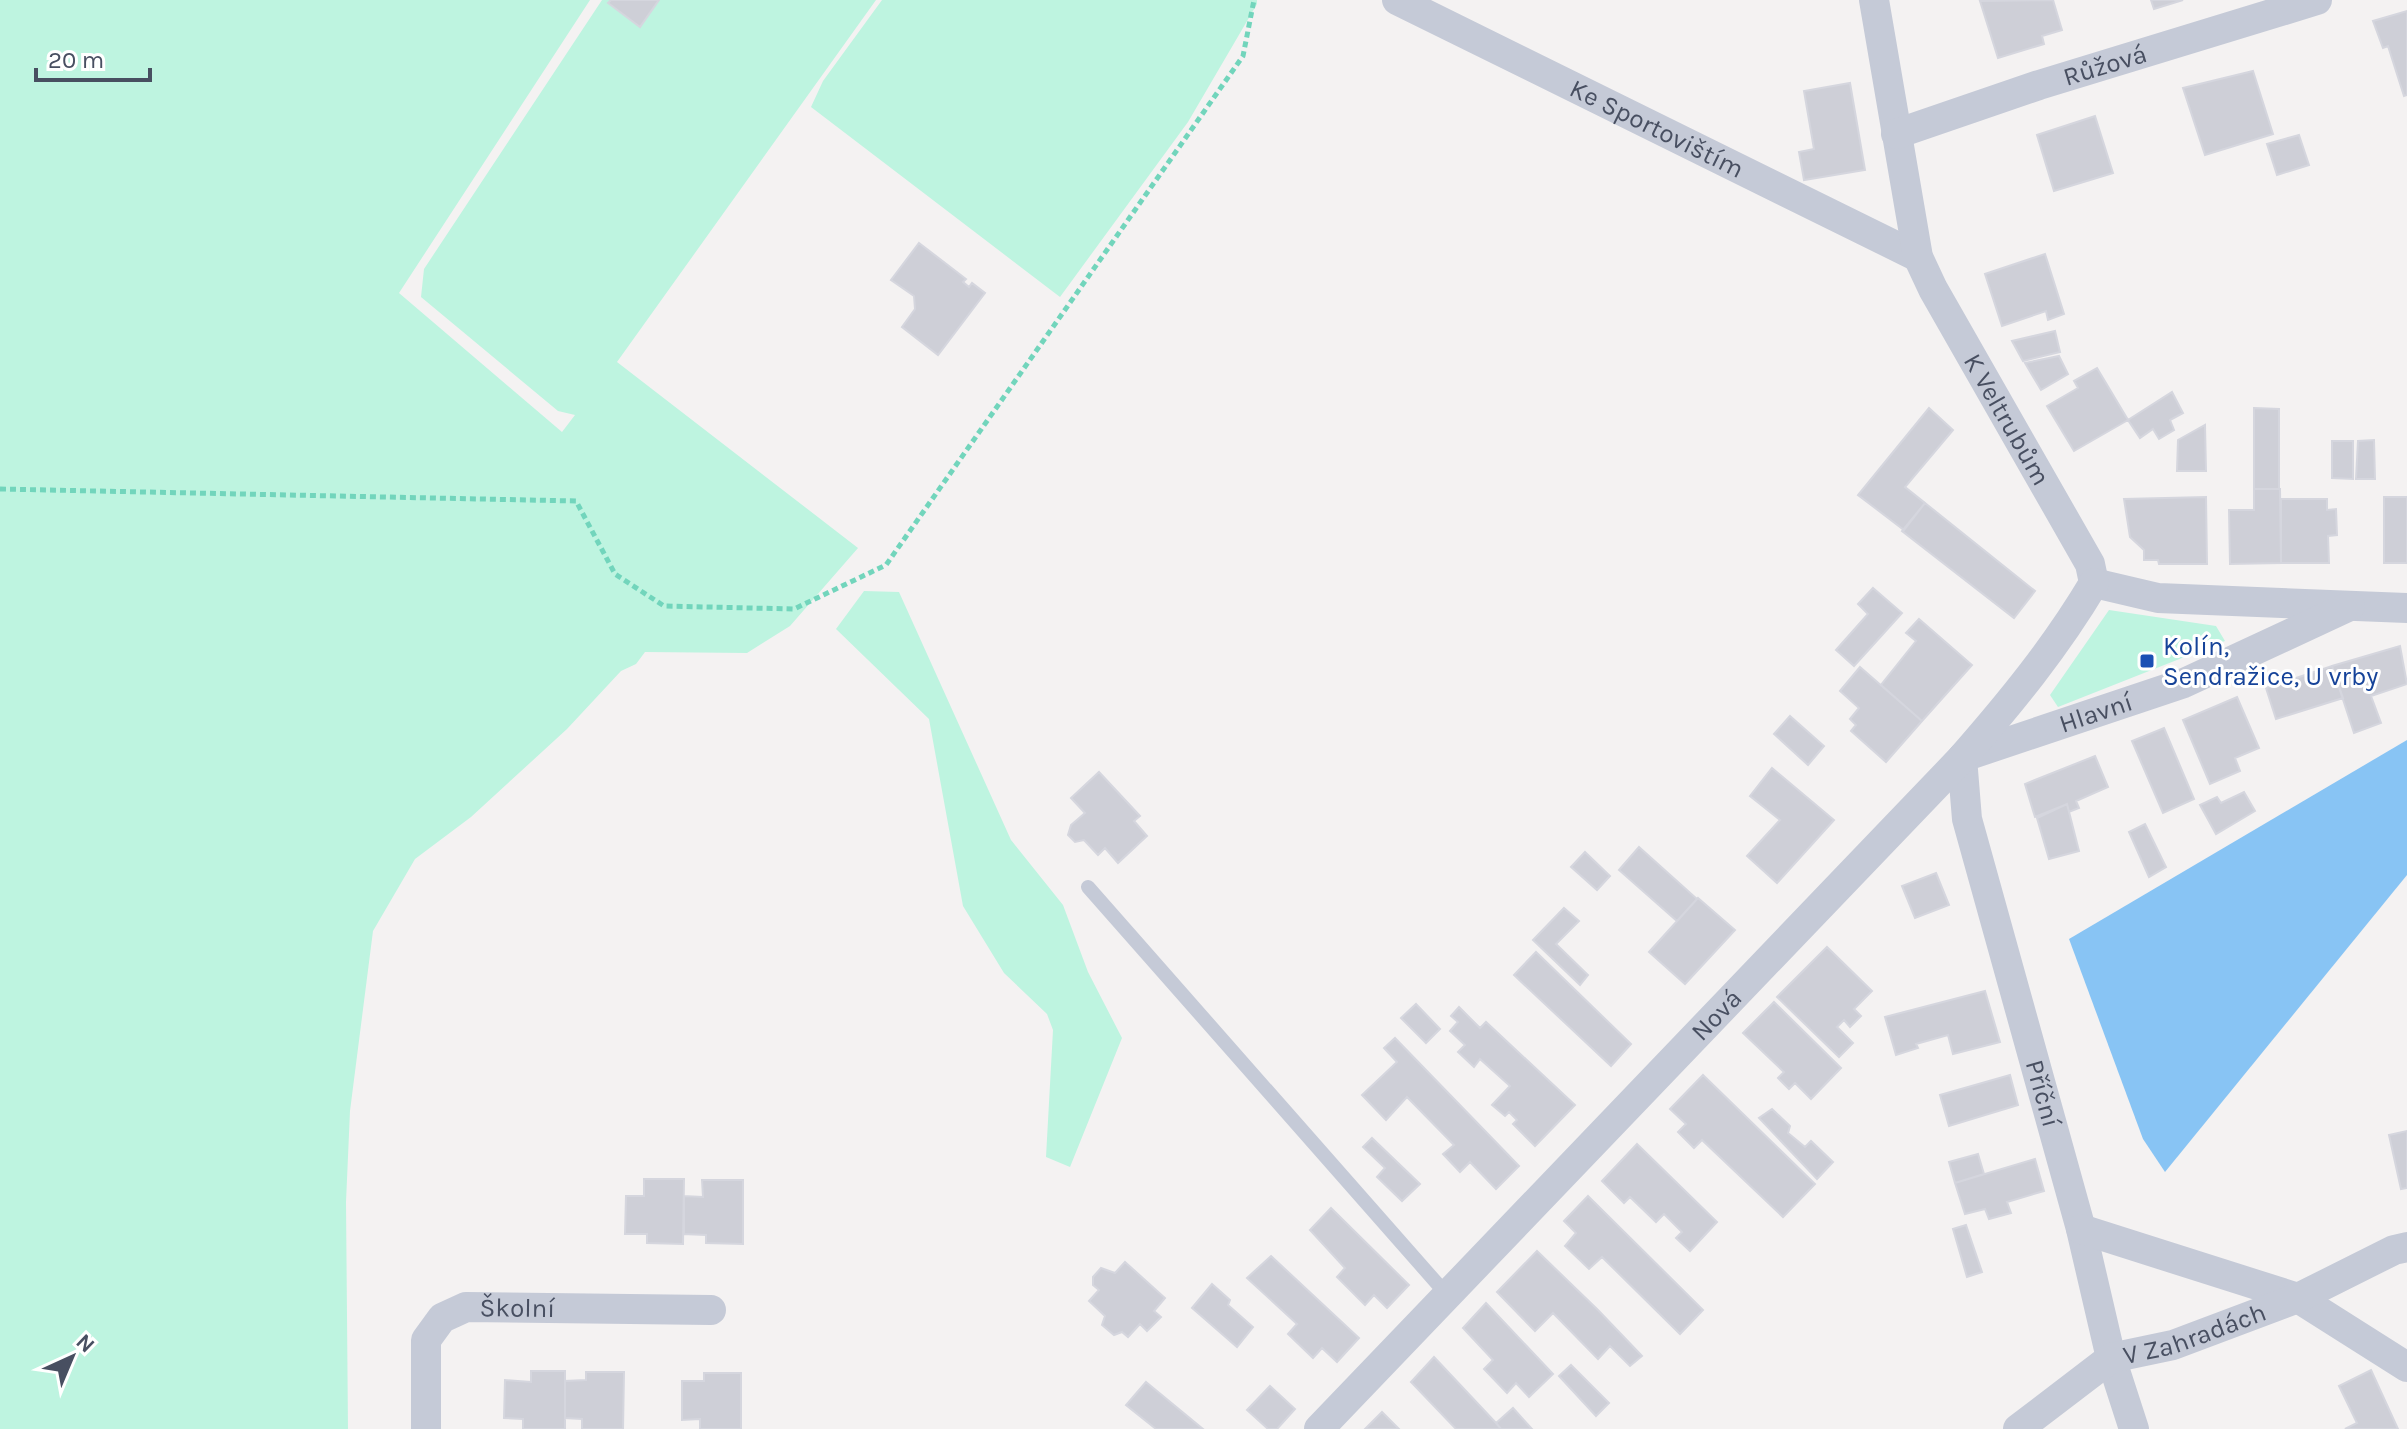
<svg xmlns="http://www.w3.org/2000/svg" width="2407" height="1429" font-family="Karla,sans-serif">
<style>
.green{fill:#bef4e0}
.water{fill:#88c4f4}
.building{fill:#cecfd7;stroke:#d5d6de;stroke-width:2}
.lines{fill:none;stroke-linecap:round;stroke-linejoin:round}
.path{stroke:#72d5bc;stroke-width:5;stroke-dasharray:6 4;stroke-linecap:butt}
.lane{stroke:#c5cad7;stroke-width:14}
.street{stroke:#c5cad7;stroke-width:30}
.transit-dot{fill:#1a4fb4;stroke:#fff;stroke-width:3}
.labels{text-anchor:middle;stroke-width:6;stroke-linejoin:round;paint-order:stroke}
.street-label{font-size:26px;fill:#484f61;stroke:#fff}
.transit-label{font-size:26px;fill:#164399;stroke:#fff;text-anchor:start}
</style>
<rect width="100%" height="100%" fill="#f4f2f2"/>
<path class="green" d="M 0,0 L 590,0 L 399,293 L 562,432 L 575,415 L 558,411 L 421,297 L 424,269 L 602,0 L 876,0 L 617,362 L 858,548 L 790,626 L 747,653 L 645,652 L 636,664 L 621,671 L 567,729 L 471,817 L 415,859 L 373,931 L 350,1111 L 346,1202 L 348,1429 L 0,1429 Z
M 882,0 L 1257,0 L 1257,4 L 1188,122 L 1060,297 L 811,107 L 823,81 Z
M 864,591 L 899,592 L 1011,840 L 1063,905 L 1088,972 L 1122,1038 L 1070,1167 L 1046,1157 L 1053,1030 L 1047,1014 L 1004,973 L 963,906 L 929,719 L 836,629 Z
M 2109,610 L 2216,626 L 2225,641 L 2058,707 L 2050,695 Z"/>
<path class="water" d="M 2407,740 L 2407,875 L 2165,1172 L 2143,1139 L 2069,939 Z"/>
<path class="building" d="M 611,0 L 659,0 L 640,27 L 608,3 Z
M 2053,0 L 2062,30 L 2042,36 L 2044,44 L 1998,58 L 1980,1 Z
M 2151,0 L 2183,0 L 2154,9 Z
M 2407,11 L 2407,95 L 2404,96 L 2388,46 L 2383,48 L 2373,21 Z
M 2253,71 L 2273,134 L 2205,155 L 2183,88 Z
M 1850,83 L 1865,170 L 1804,180 L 1799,152 L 1814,149 L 1804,91 Z
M 2095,116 L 2113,173 L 2054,191 L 2037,135 Z
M 2299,135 L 2309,165 L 2277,175 L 2267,144 Z
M 919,243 L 966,279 L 963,282 L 969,287 L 972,283 L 985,293 L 938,355 L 902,327 L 915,309 L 914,296 L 891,280 Z
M 2045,254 L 2064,314 L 2048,320 L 2046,311 L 2002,326 L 1985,274 Z
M 2055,331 L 2060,352 L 2023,361 L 2012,341 Z
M 2059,356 L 2068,374 L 2041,390 L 2025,363 Z
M 2097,368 L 2128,420 L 2074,451 L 2047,406 L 2078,388 L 2074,381 Z
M 2172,392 L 2183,413 L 2170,420 L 2174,430 L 2159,439 L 2153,429 L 2140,438 L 2128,420 Z
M 1929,408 L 1953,430 L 1905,487 L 1925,503 L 1904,530 L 1858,495 Z
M 2254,408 L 2279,409 L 2279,489 L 2254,489 Z
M 2205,425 L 2206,471 L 2177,471 L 2178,440 Z
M 2374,440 L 2375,479 L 2356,479 L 2358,441 Z
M 2332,441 L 2353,441 L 2353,479 L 2332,478 Z
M 2254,489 L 2280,489 L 2281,563 L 2230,564 L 2229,510 L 2254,510 Z
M 2206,497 L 2207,564 L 2159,564 L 2158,560 L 2144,560 L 2144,550 L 2130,537 L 2124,499 Z
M 2384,497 L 2407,497 L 2407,563 L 2384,563 Z
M 2281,499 L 2327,499 L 2327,510 L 2336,509 L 2337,535 L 2328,536 L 2329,563 L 2281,563 Z
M 1925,503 L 2035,591 L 2014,618 L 1902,531 Z
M 1873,588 L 1902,613 L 1854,666 L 1836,650 L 1868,614 L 1858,604 Z
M 1919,619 L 1972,665 L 1922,721 L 1881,685 L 1916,641 L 1906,633 Z
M 2400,646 L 2407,684 L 2371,696 L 2381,723 L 2354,733 L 2332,666 Z
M 2332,666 L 2343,698 L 2276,719 L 2266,688 Z
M 1860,667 L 1922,721 L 1886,762 L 1851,731 L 1856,725 L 1850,719 L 1859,708 L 1840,691 Z
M 2237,697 L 2259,748 L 2235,758 L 2240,771 L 2210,784 L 2183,720 Z
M 1790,716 L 1824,746 L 1808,765 L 1774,734 Z
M 2164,728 L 2194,799 L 2163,813 L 2132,741 Z
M 2095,756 L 2108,787 L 2076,801 L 2079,808 L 2069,812 L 2067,804 L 2035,817 L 2025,784 Z
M 1772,768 L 1834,820 L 1777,883 L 1747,856 L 1780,820 L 1750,796 Z
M 1099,772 L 1140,816 L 1134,821 L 1147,836 L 1118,863 L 1105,848 L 1098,855 L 1084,840 L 1075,842 L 1068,835 L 1071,825 L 1085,813 L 1071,798 Z
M 2244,792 L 2255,811 L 2216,834 L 2200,805 L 2217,797 L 2221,803 Z
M 2067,804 L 2079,851 L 2049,859 L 2037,818 Z
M 2145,824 L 2166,867 L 2149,877 L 2129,832 Z
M 1639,847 L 1697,899 L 1677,921 L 1619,870 Z
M 1585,852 L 1610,876 L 1597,890 L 1571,867 Z
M 1936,873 L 1949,905 L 1915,918 L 1902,886 Z
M 1698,898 L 1735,930 L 1685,984 L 1649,952 Z
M 1564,908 L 1579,921 L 1556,944 L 1588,975 L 1580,985 L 1533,940 Z
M 1827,947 L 1872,991 L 1854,1009 L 1861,1016 L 1850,1027 L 1844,1020 L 1837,1027 L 1853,1043 L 1839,1057 L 1777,997 Z
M 1536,952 L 1631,1044 L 1611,1066 L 1514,975 Z
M 1985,991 L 2000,1042 L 1953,1054 L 1948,1035 L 1916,1044 L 1918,1048 L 1896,1055 L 1885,1017 Z
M 1774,1002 L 1841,1068 L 1811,1099 L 1795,1083 L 1789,1089 L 1778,1078 L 1784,1072 L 1743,1033 Z
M 1416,1004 L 1440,1029 L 1426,1043 L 1401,1018 Z
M 1459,1007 L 1480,1028 L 1486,1022 L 1575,1105 L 1535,1146 L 1513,1124 L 1517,1120 L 1509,1112 L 1505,1116 L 1492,1105 L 1510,1086 L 1480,1059 L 1474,1067 L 1458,1052 L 1465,1045 L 1450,1031 L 1458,1022 L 1451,1016 Z
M 1395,1038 L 1519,1166 L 1496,1189 L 1470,1162 L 1460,1172 L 1443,1154 L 1454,1145 L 1407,1097 L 1386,1120 L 1362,1095 L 1397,1062 L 1384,1048 Z
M 1703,1075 L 1815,1184 L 1783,1217 L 1702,1140 L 1694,1148 L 1678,1132 L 1686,1124 L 1670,1109 Z
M 2010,1075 L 2018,1105 L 1949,1126 L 1940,1095 Z
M 1772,1109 L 1790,1126 L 1788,1133 L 1805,1147 L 1811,1141 L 1833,1162 L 1817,1179 L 1759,1118 Z
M 2407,1131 L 2407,1188 L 2401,1189 L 2389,1135 Z
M 1372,1138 L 1420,1184 L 1402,1201 L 1377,1177 L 1385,1168 L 1363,1147 Z
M 1637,1144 L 1717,1222 L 1690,1251 L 1676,1238 L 1682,1232 L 1664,1214 L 1656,1222 L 1630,1197 L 1624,1203 L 1602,1181 Z
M 1978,1154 L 1984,1174 L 1955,1183 L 1949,1162 Z
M 2035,1159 L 2044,1191 L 2007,1202 L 2011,1213 L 1989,1219 L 1985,1209 L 1965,1214 L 1955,1183 Z
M 644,1179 L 684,1179 L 683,1244 L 647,1243 L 647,1234 L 625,1234 L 626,1196 L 644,1196 Z
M 702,1180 L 743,1180 L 743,1244 L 706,1243 L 706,1235 L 684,1234 L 684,1196 L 703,1197 Z
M 1588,1196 L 1703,1310 L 1680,1334 L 1602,1257 L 1589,1269 L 1565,1246 L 1576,1233 L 1564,1221 Z
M 1331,1208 L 1409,1285 L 1387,1308 L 1374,1295 L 1365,1305 L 1337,1277 L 1345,1268 L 1310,1230 Z
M 1966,1225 L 1982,1272 L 1967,1277 L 1953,1229 Z
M 1537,1251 L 1598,1310 L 1642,1356 L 1630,1366 L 1610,1346 L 1598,1359 L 1553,1313 L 1535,1331 L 1497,1292 Z
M 1271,1256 L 1359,1338 L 1337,1362 L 1322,1348 L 1313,1358 L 1288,1334 L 1297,1324 L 1247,1278 Z
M 1125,1262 L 1165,1298 L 1154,1311 L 1161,1317 L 1147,1331 L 1140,1324 L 1128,1337 L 1122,1332 L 1114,1335 L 1102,1325 L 1105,1316 L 1089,1301 L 1099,1290 L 1093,1285 L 1093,1277 L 1101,1268 L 1115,1273 Z
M 1212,1284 L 1230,1300 L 1228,1305 L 1253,1327 L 1237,1347 L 1192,1308 Z
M 1486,1303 L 1553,1374 L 1529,1397 L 1516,1383 L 1507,1393 L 1484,1369 L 1493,1360 L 1463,1328 Z
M 1434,1357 L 1496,1423 L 1501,1429 L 1456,1429 L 1411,1382 Z
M 1571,1365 L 1609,1403 L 1596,1416 L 1559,1376 Z
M 2371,1370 L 2398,1429 L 2345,1429 L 2357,1423 L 2339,1386 Z
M 531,1371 L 565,1371 L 565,1429 L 523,1429 L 523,1419 L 504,1418 L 505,1380 L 531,1382 Z
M 586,1372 L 624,1372 L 623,1429 L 582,1429 L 582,1419 L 565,1418 L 565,1381 L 586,1380 Z
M 704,1373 L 741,1373 L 741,1429 L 700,1429 L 700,1419 L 682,1420 L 682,1381 L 704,1381 Z
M 1146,1382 L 1203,1429 L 1156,1429 L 1126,1405 Z
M 1270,1386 L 1295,1409 L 1277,1429 L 1268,1429 L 1247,1410 Z
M 1513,1408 L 1532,1429 L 1501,1429 L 1496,1423 Z
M 1382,1412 L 1399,1429 L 1365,1429 Z"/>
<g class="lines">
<path class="path" d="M 0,489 L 576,501 L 615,574 L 664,606 L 794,609 L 886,565 L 1243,56 L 1254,0"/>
<path class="lane" d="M 1088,887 L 1449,1297"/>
<g class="street">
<path id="s1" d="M 1397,0 L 1918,257"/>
<path id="s2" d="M 1874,0 L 1918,257 L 1933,289 L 2090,564 L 2094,583"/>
<path id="s3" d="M 1896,134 L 2039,85 L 2317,0"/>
<path d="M 2094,583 L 2158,598 L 2407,608"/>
<path id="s4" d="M 1963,757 L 2184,683 L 2350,606"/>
<path id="s5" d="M 1962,758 L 1967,819 L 2081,1229 L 2111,1358 L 2134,1429"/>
<path d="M 2081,1229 L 2298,1298 L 2407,1367"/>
<path id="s6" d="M 426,1429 L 426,1340 L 442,1318 L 466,1307 L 711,1310"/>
<path id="s7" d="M 1319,1429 L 1962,758 C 2011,702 2056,647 2094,583"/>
<path id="s8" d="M 2018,1429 L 2111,1358 L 2173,1345 L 2298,1298 L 2394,1250 L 2407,1247"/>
</g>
</g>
<rect class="transit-dot" x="2139" y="653" width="16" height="16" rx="4"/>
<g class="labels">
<g class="street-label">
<text dy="9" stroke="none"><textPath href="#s3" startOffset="220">Růžová</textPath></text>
<text dy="9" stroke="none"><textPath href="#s1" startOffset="290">Ke Sportovištím</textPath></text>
<text dy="9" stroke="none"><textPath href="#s2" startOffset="446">K Veltrubům</textPath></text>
<text dy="9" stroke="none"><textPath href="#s4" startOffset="140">Hlavní</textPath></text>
<text dy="9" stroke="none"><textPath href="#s7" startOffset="574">Nová</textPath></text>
<text dy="9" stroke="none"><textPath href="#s5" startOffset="346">Příční</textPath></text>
<text dy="9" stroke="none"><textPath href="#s6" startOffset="194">Školní</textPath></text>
<text dy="9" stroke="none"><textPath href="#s8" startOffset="204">V Zahradách</textPath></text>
</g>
<g class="transit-label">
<text x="2163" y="655">Kolín,<tspan x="2163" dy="30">Sendražice, U vrby</tspan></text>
</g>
</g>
<g transform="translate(72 1357) rotate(44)" stroke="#ffffff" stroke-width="6" paint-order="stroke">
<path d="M0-6L14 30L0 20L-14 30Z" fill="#484f61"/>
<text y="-12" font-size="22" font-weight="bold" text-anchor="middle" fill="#484f61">N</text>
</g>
<path d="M36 68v12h114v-12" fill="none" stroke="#484f61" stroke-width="4"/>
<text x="48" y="68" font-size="24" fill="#484f61" stroke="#ffffff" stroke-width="6" paint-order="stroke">20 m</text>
</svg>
